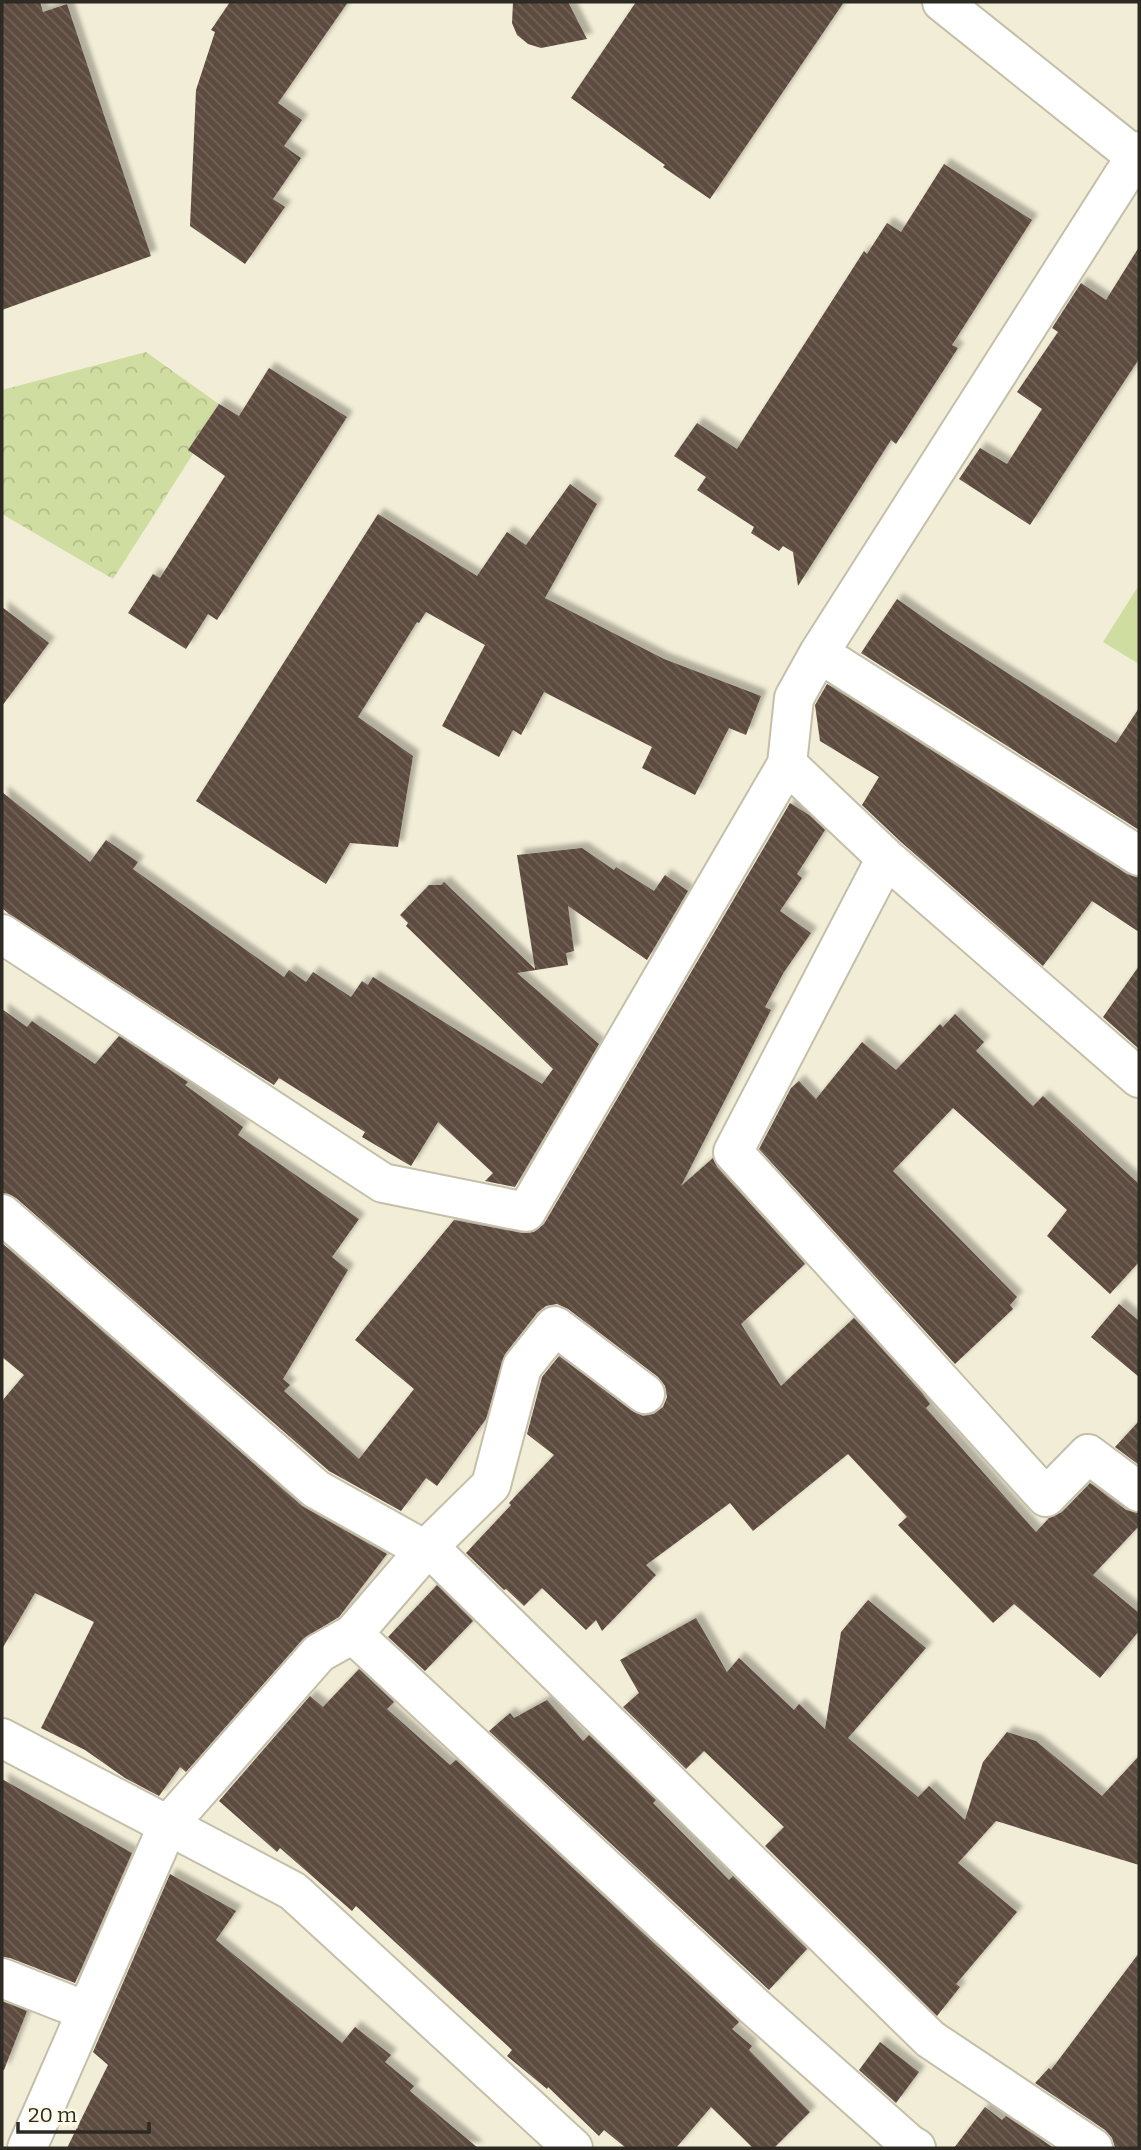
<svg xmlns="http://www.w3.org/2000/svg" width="1141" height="2150" font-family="Bitter,serif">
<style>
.park{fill:url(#park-crowns)}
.garden{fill:#d0dda1}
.building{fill:url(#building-back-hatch);filter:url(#shadow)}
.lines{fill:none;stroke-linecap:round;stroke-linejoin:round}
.street-casing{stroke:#c4bfa9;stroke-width:42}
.secondary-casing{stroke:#c4bfa9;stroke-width:42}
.street{stroke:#fff;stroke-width:38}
.secondary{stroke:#fff;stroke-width:38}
</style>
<defs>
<pattern id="park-crowns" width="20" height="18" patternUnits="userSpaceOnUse" patternTransform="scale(1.75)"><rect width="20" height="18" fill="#d0dda1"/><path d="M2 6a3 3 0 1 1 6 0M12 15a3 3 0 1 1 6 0" fill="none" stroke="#b3be8a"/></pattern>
<pattern id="building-back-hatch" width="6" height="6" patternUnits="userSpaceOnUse" patternTransform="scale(1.75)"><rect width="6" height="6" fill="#5d4b40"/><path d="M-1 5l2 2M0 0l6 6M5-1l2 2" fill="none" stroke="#716259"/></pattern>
<filter id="shadow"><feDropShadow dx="6" dy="-6" stdDeviation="2" flood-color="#0004"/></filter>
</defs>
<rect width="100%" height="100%" fill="#f2edd6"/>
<path class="park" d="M 146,352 L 223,407 L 113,579 L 2,514 L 2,390 Z"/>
<path class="garden" d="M 1139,585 L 1139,664 L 1103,642 Z"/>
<path class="building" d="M 2,2 L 40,2 L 43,12 L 67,4 L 151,256 L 2,310 Z
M 230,2 L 348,2 L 278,103 L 302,120 L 284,146 L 301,158 L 273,199 L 285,207 L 245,264 L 190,226 L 196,90 L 215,32 L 211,30 Z
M 513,2 L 568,2 L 587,39 L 541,48 L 528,44 L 517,35 L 512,23 Z
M 636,2 L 844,2 L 710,199 L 663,167 L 665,165 L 571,98 Z
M 944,164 L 1032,220 L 952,345 L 958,348 L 896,444 L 891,440 L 798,586 L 793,552 L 783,546 L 779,551 L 751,533 L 754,527 L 697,490 L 706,477 L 674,456 L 697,423 L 737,449 L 864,251 L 867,254 L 887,223 L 901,232 Z
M 1139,247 L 1139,359 L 1030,525 L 959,479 L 980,448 L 1007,464 L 1042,409 L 1017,392 L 1058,332 L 1052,328 L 1081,283 L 1106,300 Z
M 269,368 L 347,417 L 217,620 L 208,614 L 186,649 L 128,613 L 153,574 L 160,578 L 225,476 L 188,450 L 219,404 L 239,416 Z
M 570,484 L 597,504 L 545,598 L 664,659 L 761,696 L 746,735 L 729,728 L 695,795 L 642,768 L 652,747 L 544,692 L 521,735 L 513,730 L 499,757 L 442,726 L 485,645 L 426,612 L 419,623 L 417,622 L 358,717 L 413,756 L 398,847 L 350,843 L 326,884 L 196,801 L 378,514 L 477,576 L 507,532 L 526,545 Z
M 897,599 L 944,632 L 1116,743 L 1139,708 L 1139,830 L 861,653 Z
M 2,607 L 49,643 L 2,706 Z
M 827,684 L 1127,874 L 1139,878 L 1139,932 L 1092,901 L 1043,966 L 901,842 L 862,805 L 879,777 L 820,741 L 815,705 Z
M 2,792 L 90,862 L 106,840 L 138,862 L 133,869 L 284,977 L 289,970 L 306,982 L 313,972 L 351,997 L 362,981 L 368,985 L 373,977 L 542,1084 L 553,1069 L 406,926 L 408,923 L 400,915 L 429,885 L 441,885 L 444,882 L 535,969 L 517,855 L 582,848 L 614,870 L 616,867 L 654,891 L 665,875 L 688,891 L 647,960 L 568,906 L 574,951 L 566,953 L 568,965 L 517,973 L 599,1044 L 515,1187 L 485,1181 L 493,1173 L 438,1122 L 411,1166 L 362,1137 L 365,1132 L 279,1078 L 274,1085 L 258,1075 L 9,914 L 2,908 Z
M 790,803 L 809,815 L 825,830 L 797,874 L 802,878 L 780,911 L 811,933 L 784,972 L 765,1007 L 771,1010 L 681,1186 L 713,1158 L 717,1167 L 805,1264 L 741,1324 L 781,1386 L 854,1318 L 922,1393 L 930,1404 L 926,1408 L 1036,1532 L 1049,1518 L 1062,1512 L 1090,1483 L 1126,1510 L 1139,1513 L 1139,1526 L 1093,1575 L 1139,1613 L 1139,1631 L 1100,1678 L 1014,1604 L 993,1623 L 898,1525 L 907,1517 L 848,1454 L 753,1531 L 730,1503 L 646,1565 L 656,1575 L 602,1631 L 596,1620 L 586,1630 L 542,1588 L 524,1606 L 506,1589 L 504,1590 L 466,1553 L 511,1505 L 509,1503 L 554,1455 L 527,1434 L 542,1377 L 559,1356 L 632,1411 L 643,1416 L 654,1414 L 663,1407 L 667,1397 L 665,1386 L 658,1377 L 568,1309 L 557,1304 L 546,1306 L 538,1312 L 505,1354 L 486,1419 L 437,1486 L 426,1478 L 401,1511 L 329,1471 L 16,1198 L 2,1193 L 2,1009 L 27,1027 L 32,1021 L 95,1064 L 119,1036 L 188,1082 L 185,1085 L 243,1127 L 238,1135 L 359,1219 L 332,1257 L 348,1270 L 283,1379 L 290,1385 L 284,1391 L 359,1459 L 414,1389 L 355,1340 L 454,1220 L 522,1233 L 534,1232 L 544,1224 Z
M 1139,966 L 1139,1049 L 1103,1017 Z
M 955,1014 L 984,1042 L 976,1051 L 1033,1106 L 1043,1096 L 1139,1184 L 1139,1262 L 1110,1294 L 1047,1236 L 1067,1210 L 953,1108 L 893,1171 L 1017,1297 L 1010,1305 L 1013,1309 L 955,1364 L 759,1149 L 791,1088 L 799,1081 L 816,1099 L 862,1042 L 896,1070 L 940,1024 L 943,1027 Z
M 2,1243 L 302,1506 L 387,1554 L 339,1617 L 303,1639 L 186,1772 L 180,1767 L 159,1796 L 125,1778 L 85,1750 L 41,1728 L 94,1622 L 35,1593 L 2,1649 L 2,1401 L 24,1375 L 2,1357 Z
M 1119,1304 L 1139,1321 L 1139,1377 L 1091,1337 Z
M 1139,1421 L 1139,1465 L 1115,1447 Z
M 437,1585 L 473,1621 L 425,1671 L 388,1637 Z
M 868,1600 L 926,1648 L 848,1738 L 918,1797 L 929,1786 L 965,1820 L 983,1762 L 1007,1732 L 1036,1741 L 1102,1796 L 1139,1756 L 1139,1865 L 996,1821 L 958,1863 L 1017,1912 L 956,1984 L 960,1987 L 937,2016 L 765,1846 L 784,1827 L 704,1751 L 686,1769 L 623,1707 L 639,1693 L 620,1660 L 696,1618 L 727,1672 L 739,1658 L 794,1710 L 799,1704 L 825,1729 L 841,1632 Z
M 359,1669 L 394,1702 L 387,1709 L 450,1765 L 456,1760 L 739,2022 L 732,2029 L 752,2046 L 749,2050 L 810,2112 L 774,2148 L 753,2148 L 711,2107 L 676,2148 L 626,2148 L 604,2130 L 599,2136 L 548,2087 L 547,2089 L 507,2056 L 512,2050 L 356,1906 L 352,1911 L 280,1848 L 277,1852 L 219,1801 L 310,1696 L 323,1707 Z
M 547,1700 L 583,1741 L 589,1735 L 656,1800 L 653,1803 L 729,1880 L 733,1876 L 807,1949 L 769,1990 L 489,1731 L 510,1713 L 514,1718 Z
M 2,1779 L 132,1853 L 75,1983 L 10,1958 L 2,1957 Z
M 170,1874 L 236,1911 L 216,1940 L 342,2043 L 355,2027 L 391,2055 L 385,2062 L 414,2086 L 410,2091 L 478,2148 L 67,2148 L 108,2065 L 93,2052 Z
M 1139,1953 L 1139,2148 L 1115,2148 L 1112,2138 L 1105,2130 L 1035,2083 L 1049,2068 L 1051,2070 Z
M 2,2001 L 27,2011 L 4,2070 L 2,2070 Z
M 880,2042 L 919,2072 L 896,2103 L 859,2070 Z
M 985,2107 L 1002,2120 L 1006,2116 L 1054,2148 L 954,2148 Z"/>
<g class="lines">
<g class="street-casing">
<path id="street" d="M 942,2 L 1136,157
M 1139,151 L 819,653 L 794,698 L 787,764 L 886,858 L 1139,1078
M 819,653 L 1139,856
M 886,858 L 733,1152 L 1046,1497 L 1088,1454 L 1139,1492
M 2,934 L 383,1183 L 526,1212 L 787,764
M 2,1214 L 316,1489 L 441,1559 L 930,2039 L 1093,2148
M 353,1634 L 425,1550 L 491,1485 L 522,1367 L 555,1326 L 645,1394
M 2,1978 L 86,2011
M 27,2148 L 168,1825 L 319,1653 L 353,1634 L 756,2008 L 908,2143 L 916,2148"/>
</g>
<g class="secondary-casing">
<path id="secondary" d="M 2,1738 L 293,1891 L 573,2148"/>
</g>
<use href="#street" class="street"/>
<use href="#secondary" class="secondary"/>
</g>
<rect width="1141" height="2150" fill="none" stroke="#2c2a22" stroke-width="7"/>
<path d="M18 2122v10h131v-10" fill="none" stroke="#2c2a22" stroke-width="3.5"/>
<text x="28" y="2122" font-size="21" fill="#2c2a22" stroke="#fffae8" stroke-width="5" paint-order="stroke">20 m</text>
</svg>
